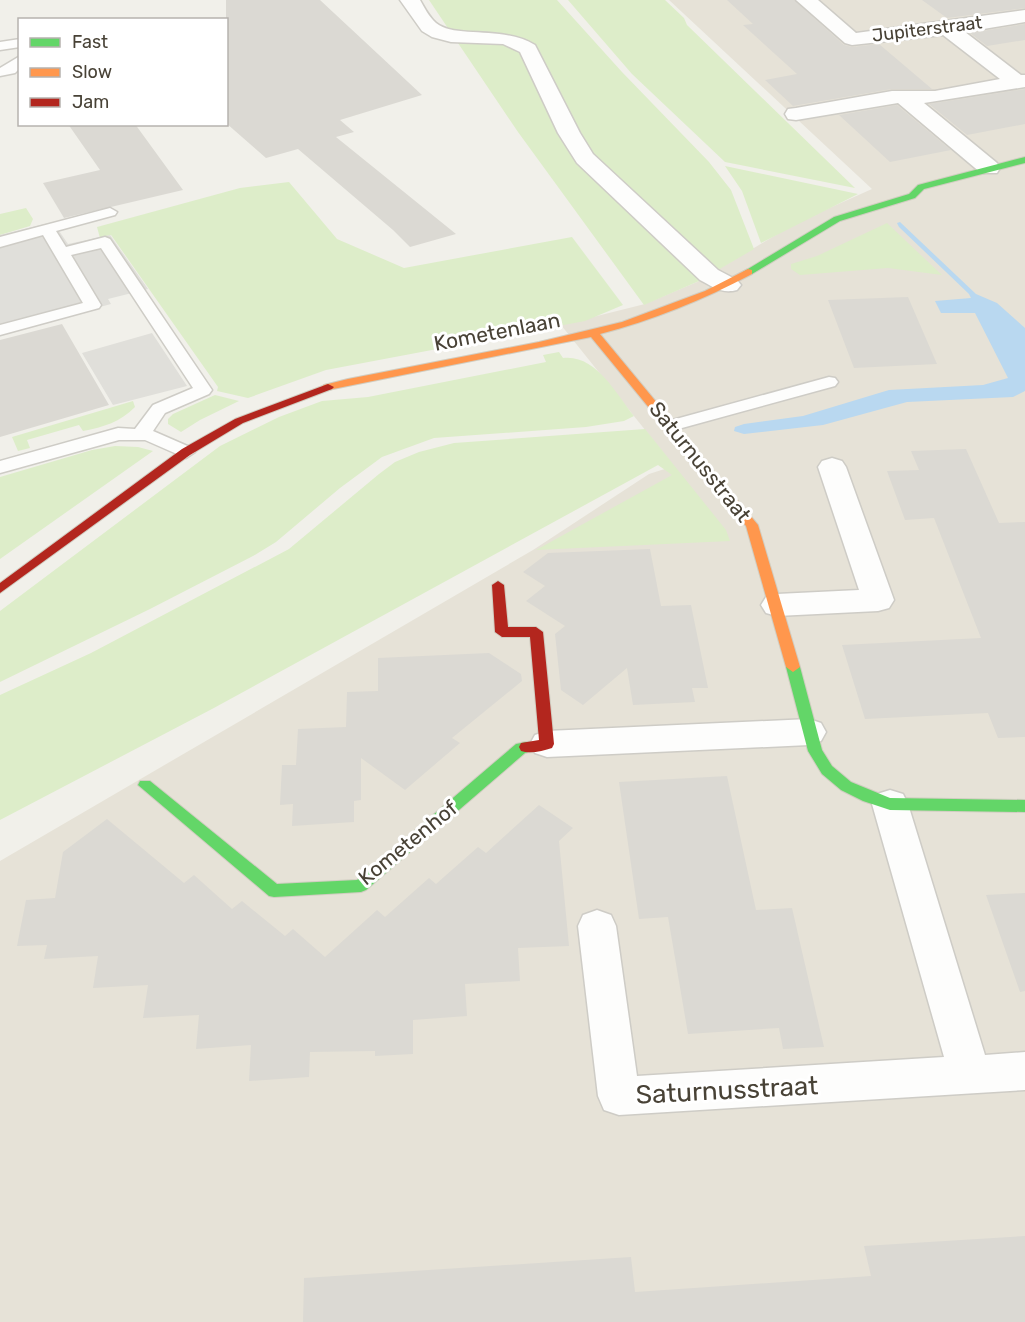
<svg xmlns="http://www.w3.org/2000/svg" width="1025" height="1322" font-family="Rubik,sans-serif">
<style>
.residential{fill:#e6e2d7}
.green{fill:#ddedc9}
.parking{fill:#e0dfda}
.water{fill:#b9d8f0}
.building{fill:#dbd9d3}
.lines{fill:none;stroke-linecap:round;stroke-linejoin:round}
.lane-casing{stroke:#ceccc6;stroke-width:3}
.street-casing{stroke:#ceccc6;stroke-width:3}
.fast-casing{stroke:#d1cdc1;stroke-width:2}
.slow-casing{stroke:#d1cdc1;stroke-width:2}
.jam-casing{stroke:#d1cdc1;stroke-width:2}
.lane{fill:#fdfdfc;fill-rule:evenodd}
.street{fill:#fdfdfc;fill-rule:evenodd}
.fast{fill:#63d668;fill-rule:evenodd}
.slow{fill:#ff974d;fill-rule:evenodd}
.jam{fill:#b3261e;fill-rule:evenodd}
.labels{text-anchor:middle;stroke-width:6;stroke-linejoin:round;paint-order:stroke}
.far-street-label{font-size:18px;fill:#484236;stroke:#fff}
.street-label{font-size:21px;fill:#484236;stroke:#fff}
.near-street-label{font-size:26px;fill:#484236;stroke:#fff}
</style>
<rect width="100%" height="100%" fill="#f1f0ea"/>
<path class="residential" d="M 669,0 L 1025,0 L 1025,1322 L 0,1322 L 0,861 L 533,550 L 649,474 L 674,466 L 561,325 L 645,304 L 697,282 L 796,223 L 872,189 Z"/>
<path class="green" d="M 429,0 L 557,0 L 622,72 L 709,162 L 731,190 L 754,249 L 699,281 L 644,305 L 518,132 Z
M 568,0 L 665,0 L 684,18 L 687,25 L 855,188 L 725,162 L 632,74 Z
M 725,166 L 858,194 L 761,243 L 742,191 Z
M 289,182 L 337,239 L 404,268 L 572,237 L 623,305 L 585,321 L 326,370 L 248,398 L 217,391 L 218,387 L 111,235 L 100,238 L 97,227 L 240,188 Z
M 26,208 L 33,219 L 30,226 L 0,235 L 0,214 Z
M 887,223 L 942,275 L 888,268 L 800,275 L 791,269 L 791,264 L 817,256 Z
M 559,352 L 563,358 C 596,354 616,394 634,416 L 624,421 L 586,427 L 434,438 L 382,457 L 340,488 L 276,542 L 253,556 L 150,609 L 0,682 L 0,611 L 220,446 L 279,417 L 322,401 L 368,397 L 546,362 L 543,355 Z
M 215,395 L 239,401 L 200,420 L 181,432 L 168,424 L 168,419 L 173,414 Z
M 133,401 L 135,407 C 120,422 104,427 83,431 L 79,425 L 27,440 L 30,448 L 18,451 L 12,437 Z
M 645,429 L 726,530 L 730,541 L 536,550 L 672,475 L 658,465 L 212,709 L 0,820 L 0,695 L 91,653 L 289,549 L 379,474 L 395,462 L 419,452 L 454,443 Z
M 115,446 L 138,447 L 153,451 L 0,559 L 0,477 L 92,450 Z"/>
<path class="parking" d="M 53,222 L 68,244 L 110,235 L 148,289 L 108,299 L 111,304 L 0,334 L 0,235 Z
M 152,333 L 187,386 L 113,405 L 82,353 Z"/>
<path class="water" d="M 900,222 L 976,294 L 997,303 L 1025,328 L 1025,391 L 1013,397 L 907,402 L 823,425 L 744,434 L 734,431 L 735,427 L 744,424 L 803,416 L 889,390 L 983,385 L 1008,378 L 975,313 L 941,313 L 935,301 L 971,298 L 969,294 L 899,227 L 897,223 Z"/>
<path class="building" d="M 226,0 L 320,0 L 422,95 L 340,120 L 354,132 L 336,137 L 456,234 L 410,247 L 393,230 L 298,149 L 266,158 L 226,123 Z
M 727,0 L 794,0 L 844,45 L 852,47 L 879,44 L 932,89 L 892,89 L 793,106 L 765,80 L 797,74 L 743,25 L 753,24 Z
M 922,0 L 1025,0 L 1025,8 L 947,18 Z
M 1025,24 L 1025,40 L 987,46 L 970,33 Z
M 1025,89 L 1025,124 L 967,135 L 929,104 Z
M 897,105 L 951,150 L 890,162 L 839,115 Z
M 68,124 L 135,124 L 183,190 L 64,218 L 43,183 L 100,170 Z
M 908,297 L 937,364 L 854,368 L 828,300 Z
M 62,324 L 109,405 L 0,437 L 0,340 Z
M 966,449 L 999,523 L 1025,522 L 1025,737 L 998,738 L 988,713 L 865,719 L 842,645 L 981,638 L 934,518 L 905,520 L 887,471 L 919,470 L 911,451 Z
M 650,549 L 661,606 L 691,605 L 708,688 L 692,688 L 695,702 L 633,705 L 627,668 L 583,705 L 561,690 L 555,634 L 565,626 L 526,601 L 545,586 L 523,572 L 548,553 Z
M 489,653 L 521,674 L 522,681 L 452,738 L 460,743 L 405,790 L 361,758 L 361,800 L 354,801 L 354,822 L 292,826 L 293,804 L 280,805 L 282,765 L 296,765 L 298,729 L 346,727 L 347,692 L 378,691 L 378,658 Z
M 727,776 L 756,910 L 792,908 L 824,1047 L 783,1049 L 779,1028 L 688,1034 L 668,917 L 639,919 L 619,782 Z
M 539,805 L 573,828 L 559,841 L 569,946 L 518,948 L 520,981 L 465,984 L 467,1016 L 413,1020 L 413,1054 L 375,1056 L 375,1051 L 310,1052 L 309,1077 L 249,1081 L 251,1045 L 196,1049 L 199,1015 L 143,1018 L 148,985 L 93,988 L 98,956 L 44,959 L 47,945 L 17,946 L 26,900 L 55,898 L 63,852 L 107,819 L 184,883 L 194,875 L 232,909 L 242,901 L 285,936 L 293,929 L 325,957 L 377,910 L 385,917 L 429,878 L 436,884 L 478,847 L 486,853 Z
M 1025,893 L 1025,991 L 1020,992 L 986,895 Z
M 1025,1236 L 1025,1322 L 303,1322 L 304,1278 L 631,1257 L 635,1292 L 871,1276 L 864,1246 Z"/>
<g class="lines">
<g class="lane-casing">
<path id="lane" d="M 20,39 L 20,47 L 0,50 L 0,42 Z
M 20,56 L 20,68 L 15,73 L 0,76 L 0,68 Z
M 110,208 L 117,212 L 115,215 L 56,231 L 66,247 L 105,237 L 110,239 L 212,390 L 209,394 L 165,413 L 153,431 L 192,448 L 195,452 L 186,458 L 145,440 L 119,440 L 0,473 L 0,461 L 118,428 L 135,429 L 153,405 L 193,388 L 101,248 L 71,255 L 101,305 L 99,308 L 0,335 L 0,325 L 83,303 L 43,235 L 0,247 L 0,237 Z
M 829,377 L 835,378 L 838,382 L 835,386 L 671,431 L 662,426 L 665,422 Z"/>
</g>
<g class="street-casing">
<path id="street" d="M 400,0 L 420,0 C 424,7 429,17 436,23 C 455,39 503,25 535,45 L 580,133 L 593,154 L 718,270 L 737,280 L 741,285 L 737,290 C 722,294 713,287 700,280 L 577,163 L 558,133 L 520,52 L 503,44 L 451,42 L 432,37 L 422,31 Z
M 796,0 L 818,0 L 856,33 L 1025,10 L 1025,22 L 965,32 L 1021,75 L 1025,75 L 1025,87 L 924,103 L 997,163 L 1000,168 L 997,173 L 981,173 L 898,103 L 796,120 L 788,119 L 785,114 L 788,109 L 796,108 L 892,91 L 935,91 L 1000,79 L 943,35 L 852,45 L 845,43 Z
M 832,458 L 842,461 L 846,467 L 894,600 L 889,608 L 878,611 L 777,616 L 766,613 L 761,605 L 766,597 L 777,594 L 859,590 L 818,467 L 822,461 Z
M 809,719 L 821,723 L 826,732 L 821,741 L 809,745 L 547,757 L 535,753 L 530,744 L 535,735 L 547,731 Z
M 890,790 L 903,794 L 908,804 L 985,1055 L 1025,1052 L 1025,1090 L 619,1115 L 604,1110 L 598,1096 L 578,926 L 583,915 L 597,910 L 611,915 L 616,926 L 637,1076 L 944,1057 L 872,804 L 877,794 Z"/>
</g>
<g class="fast-casing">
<path id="fast" d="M 1025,157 L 1025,163 L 924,189 L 915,198 L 840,221 L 752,274 L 744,274 L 743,272 L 834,217 L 909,194 L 918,185 Z
M 793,662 L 800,667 L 822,750 L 832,766 L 851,782 L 890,798 L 1025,800 L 1025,812 L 890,810 L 863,801 L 841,790 L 822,774 L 808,751 L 786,667 Z
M 526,742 L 531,743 L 533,747 L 531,751 L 525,753 L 366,890 L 361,892 L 274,897 L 269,896 L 138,785 L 140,781 L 150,781 L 277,884 L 357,880 L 516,744 Z"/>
</g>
<g class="slow-casing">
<path id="slow" d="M 748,269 L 752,270 L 752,274 C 703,300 653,320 600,334 L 758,525 L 800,667 L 793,672 L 786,667 L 746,526 L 591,337 L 328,390 L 322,387 L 324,385 L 348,379 L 539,342 L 622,322 L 705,291 Z"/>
</g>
<g class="jam-casing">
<path id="jam" d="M 328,384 L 334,387 L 332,389 L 243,423 L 190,455 L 0,593 L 0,583 L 182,449 L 235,419 Z
M 498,581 L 504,585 L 508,627 L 536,627 L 543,632 L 554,744 L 552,748 C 543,751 530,754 521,751 L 519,747 L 521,743 L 539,740 L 530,637 L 502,637 L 495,632 L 492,585 Z"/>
</g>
<use href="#lane" class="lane"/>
<use href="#street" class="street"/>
<use href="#fast" class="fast"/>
<use href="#slow" class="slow"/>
<use href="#jam" class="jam"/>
</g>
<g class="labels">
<g class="far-street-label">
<text transform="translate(927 29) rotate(-7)" y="6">Jupiterstraat</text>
</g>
<g class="street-label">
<text transform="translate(497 332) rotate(-11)" y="7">Kometenlaan</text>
<text transform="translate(700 462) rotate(51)" y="7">Saturnusstraat</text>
<text transform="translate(408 843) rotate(-39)" y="7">Kometenhof</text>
</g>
<g class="near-street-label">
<text transform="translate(727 1090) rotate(-3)" y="9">Saturnusstraat</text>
</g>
</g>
<rect x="18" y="18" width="210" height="108" fill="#ffffff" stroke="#b6b3af" stroke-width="1.5"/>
<rect x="30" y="38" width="30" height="9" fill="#63d668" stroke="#b6b3af" stroke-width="1.5"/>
<text x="72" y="48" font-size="18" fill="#484236">Fast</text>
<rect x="30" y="68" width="30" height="9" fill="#ff974d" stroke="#b6b3af" stroke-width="1.5"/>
<text x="72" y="78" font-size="18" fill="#484236">Slow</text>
<rect x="30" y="98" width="30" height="9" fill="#b3261e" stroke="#b6b3af" stroke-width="1.5"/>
<text x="72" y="108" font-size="18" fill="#484236">Jam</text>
</svg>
